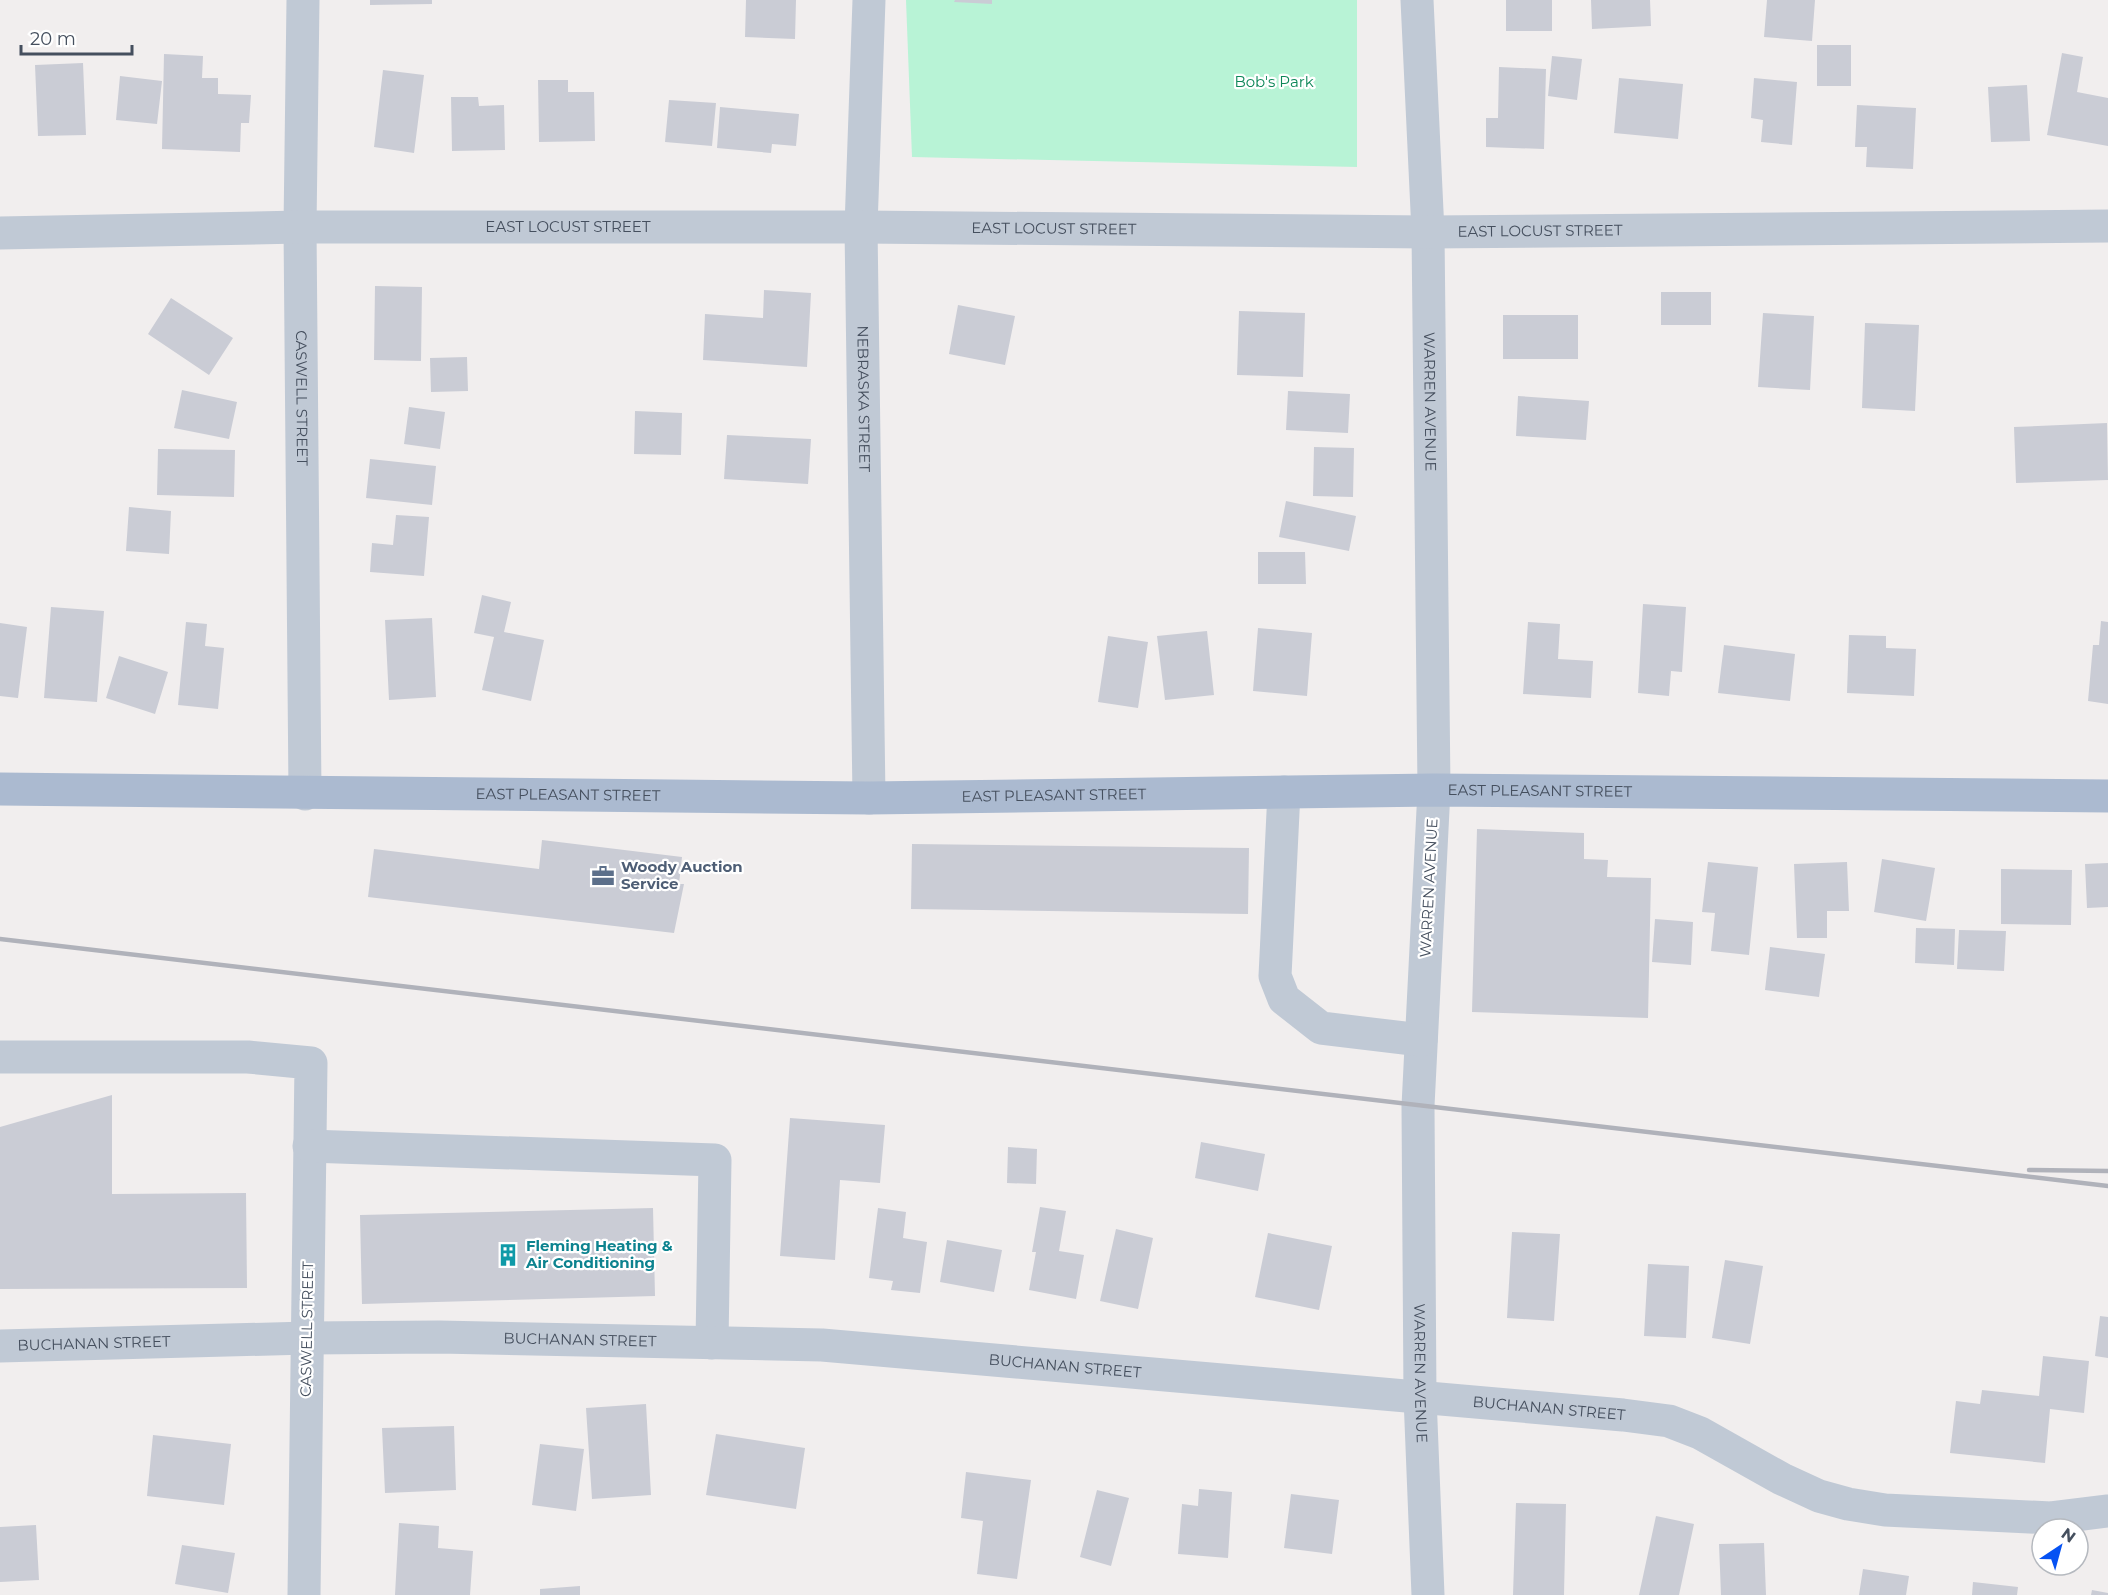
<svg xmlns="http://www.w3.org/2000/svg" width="2108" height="1595" font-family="Montserrat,sans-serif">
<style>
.green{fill:#b8f3d6}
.building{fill:#caccd5}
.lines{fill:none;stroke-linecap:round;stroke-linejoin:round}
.minor{stroke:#c0c9d5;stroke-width:33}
.major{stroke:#abbad0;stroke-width:33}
.rail{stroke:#b0b2ba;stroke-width:4.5}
.labels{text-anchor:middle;stroke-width:4.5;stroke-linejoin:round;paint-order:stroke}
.park-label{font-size:15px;fill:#0d8758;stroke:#fff}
.street-label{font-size:15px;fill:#454f5e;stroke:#fff}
.service-label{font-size:15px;font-weight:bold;fill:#4e5e75;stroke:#fff;text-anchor:start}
.culture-label{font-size:15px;font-weight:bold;fill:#0d838f;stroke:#fff;text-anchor:start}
</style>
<rect width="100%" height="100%" fill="#f1eeee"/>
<path class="green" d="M 906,0 L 1357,0 L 1357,167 L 912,157 Z"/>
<path class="building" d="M 370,0 L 432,0 L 432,4 L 370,5 Z
M 746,0 L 796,0 L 795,39 L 745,37 Z
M 955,0 L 992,0 L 992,4 L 954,2 Z
M 1506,0 L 1552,0 L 1552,31 L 1506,31 Z
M 1591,0 L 1650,0 L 1651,26 L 1592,29 Z
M 1767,0 L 1815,0 L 1812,41 L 1764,37 Z
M 1817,45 L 1851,45 L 1851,86 L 1817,86 Z
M 2062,53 L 2083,57 L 2077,92 L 2108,98 L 2108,146 L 2047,135 Z
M 164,54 L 203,56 L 202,78 L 218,78 L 218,94 L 251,95 L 249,123 L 241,123 L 240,152 L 162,149 Z
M 1552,56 L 1582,59 L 1577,100 L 1548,96 Z
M 83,63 L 86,135 L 38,136 L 35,65 Z
M 1499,67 L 1546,69 L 1544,149 L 1486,147 L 1486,118 L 1498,118 Z
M 383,70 L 424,75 L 414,153 L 374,147 Z
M 120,76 L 162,81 L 157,124 L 116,120 Z
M 1619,78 L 1683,84 L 1678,139 L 1614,133 Z
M 1754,78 L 1797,82 L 1792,145 L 1761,142 L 1763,120 L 1751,118 Z
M 538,80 L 568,80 L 568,92 L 594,92 L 595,141 L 539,142 Z
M 2027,85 L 2030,141 L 1991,142 L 1988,87 Z
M 451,97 L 478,97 L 479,106 L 504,105 L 505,150 L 452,151 Z
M 669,100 L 716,103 L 712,146 L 665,142 Z
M 1857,105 L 1916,108 L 1913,169 L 1866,167 L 1867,147 L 1855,147 Z
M 720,107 L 799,114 L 796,146 L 772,144 L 771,153 L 717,148 Z
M 375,286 L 422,287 L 421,361 L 374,360 Z
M 764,290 L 811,293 L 807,367 L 703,360 L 705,314 L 763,318 Z
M 1661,292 L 1711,292 L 1711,325 L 1661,325 Z
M 171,298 L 233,338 L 209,375 L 148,334 Z
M 958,305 L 1015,316 L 1005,365 L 949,354 Z
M 1239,311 L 1305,313 L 1303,377 L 1237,375 Z
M 1763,313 L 1814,316 L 1810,390 L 1758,387 Z
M 1503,315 L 1578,315 L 1578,359 L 1503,359 Z
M 1865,323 L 1919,325 L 1915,411 L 1862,408 Z
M 467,357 L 468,391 L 431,392 L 430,358 Z
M 182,390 L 237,402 L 229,439 L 174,428 Z
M 1288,391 L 1350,394 L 1348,433 L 1286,430 Z
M 1518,396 L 1589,401 L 1586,440 L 1516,436 Z
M 409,407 L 445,412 L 440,449 L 404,444 Z
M 635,411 L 682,413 L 681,455 L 634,454 Z
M 2107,423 L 2108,480 L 2016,483 L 2014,427 Z
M 727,435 L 811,439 L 808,484 L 724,479 Z
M 1314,447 L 1354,448 L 1353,497 L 1313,496 Z
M 158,449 L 235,450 L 234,497 L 157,495 Z
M 370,459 L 436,466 L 432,505 L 366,498 Z
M 1286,501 L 1356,516 L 1349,551 L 1279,537 Z
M 129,507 L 171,511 L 169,554 L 126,551 Z
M 396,515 L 429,517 L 424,576 L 370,572 L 372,543 L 393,545 Z
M 1258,552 L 1305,552 L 1306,584 L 1258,584 Z
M 482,595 L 511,602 L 504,632 L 544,640 L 531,701 L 482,690 L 494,637 L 474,633 Z
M 1643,604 L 1686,607 L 1682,672 L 1671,671 L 1669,696 L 1638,693 Z
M 51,607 L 104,611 L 97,702 L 44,698 Z
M 432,618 L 436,697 L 389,700 L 385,620 Z
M 2101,621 L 2108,622 L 2108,704 L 2088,701 L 2093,645 L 2099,645 Z
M 186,622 L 207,624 L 205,646 L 224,648 L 218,709 L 178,705 Z
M 1528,622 L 1560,624 L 1558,659 L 1593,661 L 1591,698 L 1523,694 Z
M 0,623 L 27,627 L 18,698 L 0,696 Z
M 1258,628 L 1312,633 L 1307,696 L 1253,691 Z
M 1207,631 L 1214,695 L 1165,700 L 1157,636 Z
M 1849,635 L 1886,636 L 1886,648 L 1916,649 L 1914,696 L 1847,693 Z
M 1108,636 L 1148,642 L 1138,708 L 1098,702 Z
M 1724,645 L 1795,654 L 1790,701 L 1718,693 Z
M 119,656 L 168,672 L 155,714 L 106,698 Z
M 1477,829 L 1584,833 L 1584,859 L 1608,860 L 1607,877 L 1651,878 L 1648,1018 L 1472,1012 Z
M 542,840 L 682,857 L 679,884 L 684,884 L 674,933 L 368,897 L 374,849 L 539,869 Z
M 912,844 L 1249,848 L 1248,914 L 911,909 Z
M 1882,859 L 1935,868 L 1926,921 L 1874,912 Z
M 1708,862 L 1758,867 L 1749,955 L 1711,951 L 1715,913 L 1702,912 Z
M 1847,862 L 1849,911 L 1827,911 L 1827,938 L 1797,938 L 1794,864 Z
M 2108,863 L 2108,907 L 2087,908 L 2085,864 Z
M 2001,869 L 2072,870 L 2071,925 L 2001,924 Z
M 1655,919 L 1693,922 L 1691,965 L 1652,962 Z
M 1916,928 L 1955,929 L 1954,965 L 1915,963 Z
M 1959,930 L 2006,931 L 2004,971 L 1957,969 Z
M 1770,947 L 1825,954 L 1819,997 L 1765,990 Z
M 112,1095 L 112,1194 L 246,1193 L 247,1288 L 0,1289 L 0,1127 Z
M 790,1118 L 885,1125 L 880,1183 L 840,1180 L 835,1260 L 780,1256 Z
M 1201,1142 L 1265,1154 L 1258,1191 L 1195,1178 Z
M 1008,1147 L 1037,1149 L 1036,1184 L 1007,1183 Z
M 1040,1207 L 1066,1211 L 1059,1251 L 1084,1255 L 1076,1299 L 1029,1290 L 1036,1252 L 1032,1252 Z
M 653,1208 L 655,1296 L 362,1304 L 360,1215 Z
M 878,1208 L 906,1212 L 903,1238 L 927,1242 L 920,1293 L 891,1290 L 893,1281 L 869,1278 Z
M 1116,1229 L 1153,1238 L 1138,1309 L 1100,1301 Z
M 1512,1232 L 1560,1234 L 1554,1321 L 1507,1318 Z
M 1268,1233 L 1332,1246 L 1319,1310 L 1255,1297 Z
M 947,1240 L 1002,1250 L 994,1292 L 940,1282 Z
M 1725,1260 L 1763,1266 L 1750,1344 L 1712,1338 Z
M 1648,1264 L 1689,1266 L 1686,1338 L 1644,1336 Z
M 2100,1316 L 2108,1317 L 2108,1358 L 2095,1356 Z
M 2043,1356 L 2089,1361 L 2084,1413 L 2050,1409 L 2045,1463 L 1950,1453 L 1956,1401 L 1980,1404 L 1982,1390 L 2039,1396 Z
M 646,1404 L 651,1495 L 592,1499 L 586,1408 Z
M 454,1426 L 456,1490 L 385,1493 L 382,1428 Z
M 716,1434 L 805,1448 L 796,1509 L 706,1495 Z
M 153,1435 L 231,1444 L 224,1505 L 147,1496 Z
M 540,1444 L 584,1449 L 576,1511 L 532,1505 Z
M 966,1472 L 1031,1480 L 1017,1579 L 977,1574 L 983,1521 L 961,1518 Z
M 1199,1489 L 1232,1492 L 1228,1558 L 1178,1554 L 1182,1504 L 1198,1506 Z
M 1097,1490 L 1129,1498 L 1111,1566 L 1080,1557 Z
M 1291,1494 L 1339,1500 L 1332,1554 L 1284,1548 Z
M 1516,1503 L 1566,1504 L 1564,1595 L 1513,1595 Z
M 1656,1516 L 1694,1524 L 1679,1595 L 1639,1595 Z
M 399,1523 L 439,1526 L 438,1548 L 473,1551 L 470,1595 L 395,1595 Z
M 36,1525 L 39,1580 L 0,1582 L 0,1527 Z
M 1764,1543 L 1766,1595 L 1721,1595 L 1719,1544 Z
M 182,1545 L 235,1553 L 228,1593 L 175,1584 Z
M 1863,1569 L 1909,1576 L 1906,1595 L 1859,1595 Z
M 1973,1582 L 2018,1587 L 2017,1595 L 1972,1595 Z
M 580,1586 L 580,1595 L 540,1595 L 540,1589 Z
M 2092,1590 L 2108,1593 L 2108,1595 L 2091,1595 Z"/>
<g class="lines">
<g class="minor">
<path id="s1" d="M 303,0 L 300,227 L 305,794"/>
<path id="s2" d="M 869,0 L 861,227 L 869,798"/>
<path id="s3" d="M 1417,0 L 1428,232 L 1434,790 L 1418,1106 L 1420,1397 L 1428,1595"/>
<path id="s4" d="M 0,233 L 300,227 L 861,227 L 1428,232 L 2108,226"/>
<path d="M 1284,792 L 1275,976 L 1284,999 L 1321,1028 L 1421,1040"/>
<path d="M 0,1057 L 248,1057 L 311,1063 L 304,1595"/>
<path d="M 309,1146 L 715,1160 L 712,1343"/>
<path id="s5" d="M 0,1346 L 307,1338 L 439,1337 L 822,1345 L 1623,1415 L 1669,1421 L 1700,1433 L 1782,1479 L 1819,1496 L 1848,1504 L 1885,1510 L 2051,1518 L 2108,1511"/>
</g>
<path class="major" id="s6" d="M 0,789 L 869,798 L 1434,790 L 2108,796"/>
<path class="rail" d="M 0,939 L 2108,1186
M 2029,1170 L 2108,1171"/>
</g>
<defs>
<g id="office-bare" transform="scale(1.8)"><path d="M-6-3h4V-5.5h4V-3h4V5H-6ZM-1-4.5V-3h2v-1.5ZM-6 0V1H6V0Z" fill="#5c6f8a" stroke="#fff" stroke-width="2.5" paint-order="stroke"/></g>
<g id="building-bare" transform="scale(1.8)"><path d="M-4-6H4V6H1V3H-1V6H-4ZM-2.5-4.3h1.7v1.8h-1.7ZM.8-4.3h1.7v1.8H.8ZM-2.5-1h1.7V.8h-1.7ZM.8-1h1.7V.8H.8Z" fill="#0f9aa8" stroke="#fff" stroke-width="2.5" paint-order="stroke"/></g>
</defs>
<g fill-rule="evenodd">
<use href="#office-bare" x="603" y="876"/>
<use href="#building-bare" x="508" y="1255"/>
</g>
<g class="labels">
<g class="park-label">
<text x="1274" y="87">Bob's Park</text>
</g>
<g class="street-label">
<text dy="5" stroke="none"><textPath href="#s4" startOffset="568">EAST LOCUST STREET</textPath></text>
<text dy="5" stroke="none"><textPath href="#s4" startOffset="1054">EAST LOCUST STREET</textPath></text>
<text dy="5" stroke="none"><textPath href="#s4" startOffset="1540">EAST LOCUST STREET</textPath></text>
<text dy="5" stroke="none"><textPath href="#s1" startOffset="398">CASWELL STREET</textPath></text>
<text dy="5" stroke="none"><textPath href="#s2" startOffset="399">NEBRASKA STREET</textPath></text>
<text dy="5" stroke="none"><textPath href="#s3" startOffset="402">WARREN AVENUE</textPath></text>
<text dy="5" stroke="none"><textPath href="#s6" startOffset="1540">EAST PLEASANT STREET</textPath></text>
<text dy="5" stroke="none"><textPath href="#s6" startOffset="1054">EAST PLEASANT STREET</textPath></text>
<text dy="5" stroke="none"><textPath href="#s6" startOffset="568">EAST PLEASANT STREET</textPath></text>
<text transform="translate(1429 888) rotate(-87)" y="5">WARREN AVENUE</text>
<text transform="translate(307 1329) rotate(-89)" y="5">CASWELL STREET</text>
<text dy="5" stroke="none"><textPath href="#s5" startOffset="580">BUCHANAN STREET</textPath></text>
<text dy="5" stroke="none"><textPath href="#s5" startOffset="94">BUCHANAN STREET</textPath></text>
<text dy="5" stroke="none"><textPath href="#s5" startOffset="1066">BUCHANAN STREET</textPath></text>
<text dy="5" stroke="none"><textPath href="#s3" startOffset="1374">WARREN AVENUE</textPath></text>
<text dy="5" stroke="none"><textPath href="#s5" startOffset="1552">BUCHANAN STREET</textPath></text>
</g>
<g class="service-label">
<text x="621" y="872">Woody Auction<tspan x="621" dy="17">Service</tspan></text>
</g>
<g class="culture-label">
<text x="526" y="1251">Fleming Heating &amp;<tspan x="526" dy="17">Air Conditioning</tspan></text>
</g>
</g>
<g transform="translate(2060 1547) rotate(36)"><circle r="28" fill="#ffffff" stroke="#b5b9bf" stroke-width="1.5"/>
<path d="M0-4.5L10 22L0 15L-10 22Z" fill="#0652f3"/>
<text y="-9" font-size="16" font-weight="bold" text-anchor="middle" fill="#454f5e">N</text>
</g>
<path d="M21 45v9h111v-9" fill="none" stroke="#454f5e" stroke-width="3"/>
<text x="30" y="45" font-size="18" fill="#454f5e" stroke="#ffffff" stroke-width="4.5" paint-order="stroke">20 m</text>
</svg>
